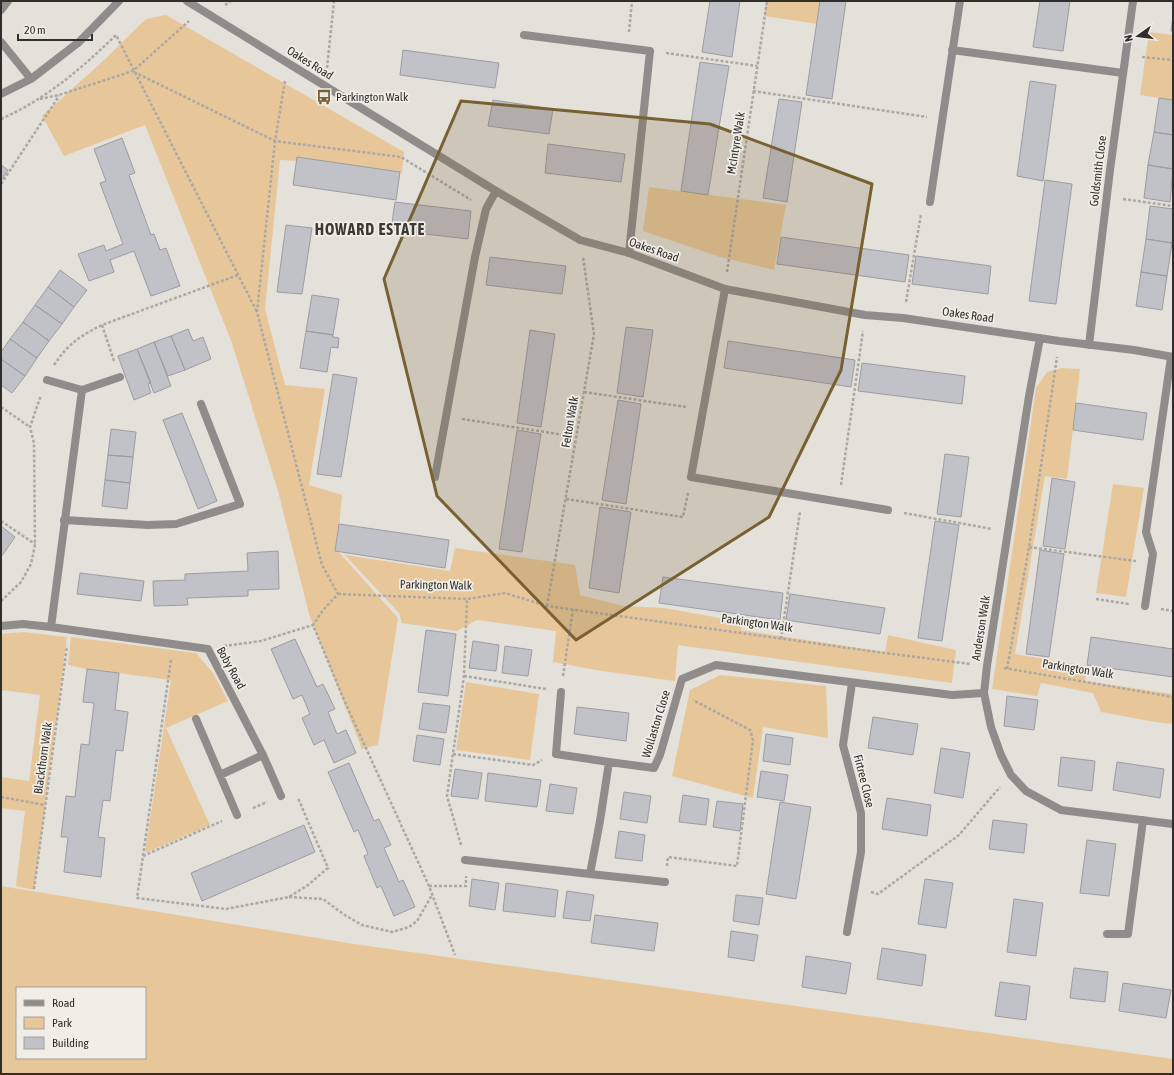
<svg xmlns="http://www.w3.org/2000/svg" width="1174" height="1075" font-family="'Asap Condensed',sans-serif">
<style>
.green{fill:#e7c799;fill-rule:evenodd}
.building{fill:#c1c1c8;stroke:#9c9ca2}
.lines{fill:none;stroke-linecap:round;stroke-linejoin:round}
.path{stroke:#aca8a3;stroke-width:2.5;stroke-dasharray:3 2;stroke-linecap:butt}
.service{stroke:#8f8c8b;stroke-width:8}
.minor{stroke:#8f8c8b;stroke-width:8}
.marked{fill:#786131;fill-opacity:0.2;stroke:#786131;stroke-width:3;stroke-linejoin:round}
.labels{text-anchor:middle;stroke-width:3.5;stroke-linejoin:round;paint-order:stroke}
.street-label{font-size:12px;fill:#2f2e2b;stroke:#f1ede7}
.poi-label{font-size:12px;fill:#2f2e2b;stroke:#f1ede7;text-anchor:start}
.district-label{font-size:16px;font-weight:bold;letter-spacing:1px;fill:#3c3934;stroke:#f1ede7}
</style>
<rect width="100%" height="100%" fill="#e4e0da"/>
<path class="green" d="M 766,1 L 821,1 L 818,24 L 764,16 Z
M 166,15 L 404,152 L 402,173 L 298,161 L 280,160 L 265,309 L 285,385 L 325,389 L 309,485 L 342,495 L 337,550 L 398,618 L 378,745 L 362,749 L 309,614 L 278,491 L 232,343 L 145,125 L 64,156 L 42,116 L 102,62 L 146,19 Z
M 1149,32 L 1173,35 L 1173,100 L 1140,95 Z
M 649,187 L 786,205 L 774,270 L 720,257 L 643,231 Z
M 1061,368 L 1080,369 L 1067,479 L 1045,476 L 1015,654 L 1087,666 L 1085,681 L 1173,694 L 1173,724 L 1155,722 L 1101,712 L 1093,693 L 1041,683 L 1037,696 L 992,689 L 1036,388 L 1047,372 Z
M 1113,484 L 1144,488 L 1126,597 L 1096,593 Z
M 455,548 L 575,565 L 580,595 L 623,606 L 664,608 L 742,622 L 741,630 L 885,652 L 888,635 L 956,650 L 952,683 L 678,645 L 675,681 L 602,671 L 553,662 L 556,631 L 477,620 L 457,631 L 402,623 L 399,613 L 345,555 L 450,571 Z
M 24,632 L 67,637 L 34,890 L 16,886 L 25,811 L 1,808 L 1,777 L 29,781 L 40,695 L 1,690 L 1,634 Z
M 71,637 L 196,653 L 213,673 L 228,701 L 166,728 L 210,825 L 145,853 L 171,680 L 87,669 L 68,665 Z
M 720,675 L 826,686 L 828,738 L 763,727 L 753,798 L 672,776 L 690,690 Z
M 466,682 L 539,694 L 530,760 L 456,750 Z
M 1,886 L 354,944 L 1173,1059 L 1173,1074 L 1,1074 ZM 17,988 L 145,988 L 145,1058 L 17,1058 Z"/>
<path class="building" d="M 710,1 L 740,1 L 732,57 L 702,52 Z
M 820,1 L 846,1 L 832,99 L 806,95 Z
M 1040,1 L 1070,1 L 1063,51 L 1033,47 Z
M 1173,15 L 1173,31 L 1171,31 Z
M 403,50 L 499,63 L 495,88 L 400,75 Z
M 700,62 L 729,66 L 708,195 L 681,191 Z
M 1030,81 L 1056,85 L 1043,181 L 1017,176 Z
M 1159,98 L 1173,100 L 1173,135 L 1154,132 Z
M 779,99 L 802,102 L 787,202 L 763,198 Z
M 493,100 L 553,109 L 549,134 L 488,126 Z
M 1154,132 L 1173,135 L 1173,169 L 1148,165 Z
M 122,138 L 135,173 L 129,175 L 151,235 L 154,234 L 160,250 L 166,248 L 180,286 L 151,296 L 134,251 L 110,260 L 114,272 L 89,281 L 78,254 L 104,245 L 106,251 L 123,244 L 100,183 L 106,181 L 94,149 Z
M 548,144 L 625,154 L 621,182 L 545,173 Z
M 297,157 L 400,172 L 396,200 L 293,185 Z
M 1,165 L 8,170 L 1,181 Z
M 1148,165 L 1173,169 L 1170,202 L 1144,198 Z
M 1045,180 L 1072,184 L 1056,304 L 1029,301 Z
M 395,202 L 471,211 L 468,239 L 391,230 Z
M 1150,206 L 1173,209 L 1173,234 L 1172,243 L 1146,239 Z
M 286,225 L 312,228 L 302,294 L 277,292 Z
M 781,237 L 909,255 L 905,282 L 777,264 Z
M 1146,239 L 1172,243 L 1167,276 L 1141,272 Z
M 916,256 L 991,266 L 988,294 L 912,284 Z
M 490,257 L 566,266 L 562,294 L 486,285 Z
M 60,270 L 87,290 L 74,307 L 48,287 Z
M 1141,272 L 1167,276 L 1162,310 L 1136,306 Z
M 48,287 L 74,307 L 62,324 L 35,305 Z
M 312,295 L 339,299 L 333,335 L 306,331 Z
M 35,305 L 62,324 L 49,341 L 23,322 Z
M 23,322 L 49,341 L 37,358 L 10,339 Z
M 626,327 L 653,330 L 643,397 L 617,393 Z
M 188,329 L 193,341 L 203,337 L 211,359 L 185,370 L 171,336 Z
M 530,330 L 555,334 L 541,427 L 517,423 Z
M 306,331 L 333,335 L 333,337 L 339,338 L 338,348 L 331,347 L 327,372 L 300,368 Z
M 171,336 L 185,370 L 168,376 L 154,342 Z
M 10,339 L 37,358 L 25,376 L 1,359 L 1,352 Z
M 728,341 L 855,360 L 851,387 L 724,368 Z
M 154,342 L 171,386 L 154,393 L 137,349 Z
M 137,349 L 151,383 L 148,384 L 151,393 L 134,400 L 118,356 Z
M 1,359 L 25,376 L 12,393 L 1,385 Z
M 862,363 L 965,376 L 962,404 L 858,391 Z
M 333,374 L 357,378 L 341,477 L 317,474 Z
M 618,400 L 641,404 L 626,504 L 602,500 Z
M 1076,403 L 1147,413 L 1143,440 L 1073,430 Z
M 182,413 L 217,501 L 198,509 L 163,420 Z
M 111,429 L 136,432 L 133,457 L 108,455 Z
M 517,430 L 541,434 L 522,552 L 499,549 Z
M 945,454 L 969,457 L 961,517 L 937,514 Z
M 108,455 L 133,457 L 130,483 L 105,480 Z
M 1052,478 L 1075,482 L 1065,549 L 1043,546 Z
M 105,480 L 130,483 L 127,509 L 102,506 Z
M 600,507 L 631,512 L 619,593 L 589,588 Z
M 935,521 L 959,525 L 942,641 L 918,638 Z
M 339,524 L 449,540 L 445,568 L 335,551 Z
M 1,526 L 15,537 L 1,557 Z
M 1040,550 L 1064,554 L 1049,657 L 1026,654 Z
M 278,551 L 279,589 L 248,590 L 248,596 L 187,598 L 188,605 L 154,606 L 153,581 L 185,580 L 185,574 L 248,571 L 247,553 Z
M 80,573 L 144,581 L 141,601 L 77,594 Z
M 663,577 L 783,593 L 780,620 L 659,603 Z
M 790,594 L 885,608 L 880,634 L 786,620 Z
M 426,630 L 456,634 L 448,696 L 418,692 Z
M 1091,637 L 1173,649 L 1173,677 L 1087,665 Z
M 295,639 L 317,687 L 323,684 L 335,709 L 328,712 L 337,734 L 346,730 L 356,753 L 334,763 L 324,740 L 314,745 L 302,718 L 310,714 L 302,695 L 293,699 L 271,649 Z
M 473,641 L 499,645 L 496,671 L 469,668 Z
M 505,646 L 532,650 L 528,676 L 502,673 Z
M 87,669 L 119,673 L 115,710 L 128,712 L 123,751 L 116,750 L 110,801 L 103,800 L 98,837 L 105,838 L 101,877 L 64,872 L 68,837 L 61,837 L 66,796 L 75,797 L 81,744 L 89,745 L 94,703 L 83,702 Z
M 1007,696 L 1038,700 L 1034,730 L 1004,726 Z
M 423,703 L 450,706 L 446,733 L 419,729 Z
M 577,707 L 629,713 L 626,741 L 574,734 Z
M 873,717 L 918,724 L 913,755 L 868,748 Z
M 766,734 L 793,738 L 790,765 L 763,761 Z
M 417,735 L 444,739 L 440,765 L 413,761 Z
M 941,748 L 970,753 L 963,798 L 934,793 Z
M 1061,757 L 1095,761 L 1092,791 L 1058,786 Z
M 1117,762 L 1164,769 L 1160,798 L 1113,790 Z
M 349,763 L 374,821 L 379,819 L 391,845 L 384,848 L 399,882 L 403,880 L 415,907 L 394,916 L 381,886 L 377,888 L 364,856 L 368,854 L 358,830 L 354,832 L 328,772 Z
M 455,769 L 482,773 L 478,799 L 451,796 Z
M 761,771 L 788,775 L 784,801 L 757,797 Z
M 488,773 L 541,780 L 537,807 L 485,801 Z
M 550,784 L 577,788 L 573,814 L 546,811 Z
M 624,792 L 651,796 L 647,823 L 620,819 Z
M 683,795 L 709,799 L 706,825 L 679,822 Z
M 887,798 L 931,805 L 927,836 L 882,829 Z
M 717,801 L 743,804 L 740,831 L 713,827 Z
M 780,802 L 811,807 L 796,899 L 766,894 Z
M 993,820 L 1027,824 L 1024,853 L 989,849 Z
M 304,825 L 315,852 L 202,901 L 191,873 Z
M 619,831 L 645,835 L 642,861 L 615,858 Z
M 1087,840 L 1116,844 L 1109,896 L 1080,893 Z
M 472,879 L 499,883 L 495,910 L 469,906 Z
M 925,879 L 953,883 L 946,928 L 918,924 Z
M 506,883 L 558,890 L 555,917 L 503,911 Z
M 567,891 L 594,895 L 590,921 L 563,918 Z
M 736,895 L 763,898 L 759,925 L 733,921 Z
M 1014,899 L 1043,903 L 1036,956 L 1007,952 Z
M 595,915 L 658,923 L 654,951 L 591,943 Z
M 731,931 L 758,935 L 754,961 L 728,957 Z
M 882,948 L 926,955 L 922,986 L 877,979 Z
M 806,956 L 851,963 L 846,994 L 802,987 Z
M 1074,968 L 1108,972 L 1105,1002 L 1070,998 Z
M 1000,982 L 1030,986 L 1026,1020 L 995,1016 Z
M 1123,983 L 1171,990 L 1166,1018 L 1119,1011 Z"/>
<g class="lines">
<path class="path" d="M 225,5 L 231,1
M 629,32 L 632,1
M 666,53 L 757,66
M 1142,57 L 1173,60
M 327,68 L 334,1
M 134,72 L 275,141 L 401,157 L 471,200
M 285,81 L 275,141 L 257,312 L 322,565 L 338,594 L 323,610 L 313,625 L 344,700 L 429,886 L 455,955
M 753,91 L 927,117
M 40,99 L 59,95 L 133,71 L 189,21
M 1,119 C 46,99 81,69 116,35 L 257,312
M 1,184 L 59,96
M 1123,199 L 1173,206
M 727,272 L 767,1
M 906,302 L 921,214
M 102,325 L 114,361
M 54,365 C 68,344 80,336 102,325 L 238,275
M 584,392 L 686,407
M 1,407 L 30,427
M 462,419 L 577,437
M 841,485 L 863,331
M 566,499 L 683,517 L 688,493
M 904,513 L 992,529
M 1,521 L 35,544
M 1029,547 L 1136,561
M 338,594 L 467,599 L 505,593 L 547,606 L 877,652 L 971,664
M 1096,599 L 1129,604
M 1,601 L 21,582 L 31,564 L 35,545 L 34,443 L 30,427 L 41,395
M 547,606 L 594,334 L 583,257
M 1161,609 L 1173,611
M 781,639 L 800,512
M 224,646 L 261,641 L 313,625
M 171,660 L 137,898 L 226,909 L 289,897 L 308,885 L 328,868 L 298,798
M 1004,668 L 1173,697
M 1007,669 L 1029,547 L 1057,357
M 464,676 L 546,689
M 563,676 L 573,609
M 453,754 L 533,765 L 542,760
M 1,797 L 45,805
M 253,808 L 267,802
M 461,845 L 447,796 L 464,676 L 467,600
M 143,856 L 222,821
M 667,866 L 668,857 L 737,866 L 753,740 L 750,730 L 693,700
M 429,886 L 466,886 L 466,876
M 34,889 L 67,646
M 871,892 L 878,894 L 959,835 L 1000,787
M 289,897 L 323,899 L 343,914 L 362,925 L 392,932 L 409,927 L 417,921 L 432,895"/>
<path class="service" d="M 524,35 L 650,51 L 629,253
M 952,50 L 1123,73
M 930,202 L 960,1
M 725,289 L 691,477 L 888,510
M 47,380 L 82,390 L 120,377
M 435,477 L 475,257 L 486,209 L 496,191
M 64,520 L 148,525 L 176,524 L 240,504 L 201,404
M 1145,606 L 1153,554 L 1146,532 L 1171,357
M 196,719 L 237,815
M 220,775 L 263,755"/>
<path class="minor" d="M 187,1 L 496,191 L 580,240 L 629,253 L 725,289 L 865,315 L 903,318 L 1059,341 L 1134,350 L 1173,357
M 1,10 L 8,1
M 1,42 L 31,79
M 1,94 L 31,79 L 79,42 L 119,1
M 1040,338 L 1029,396 L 987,666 L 984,693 L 991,727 L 1001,755 L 1011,775 L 1026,791 L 1061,810 L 1173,824
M 1089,345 L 1110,170 L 1133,1
M 1,626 L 23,624 L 51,627 L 82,390
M 51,627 L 208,649 L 263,755 L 281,796
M 561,692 L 556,754 L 609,762
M 465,860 L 590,874 L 600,821 L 609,762 L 654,768 L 660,755 L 682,679 L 716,665 L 952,695 L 984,693
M 590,874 L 665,882
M 847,932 L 861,852 L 861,813 L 843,745 L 852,683
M 1107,934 L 1128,934 L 1143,820"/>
</g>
<path class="marked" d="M 461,101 L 710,124 L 872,184 L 841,370 L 769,517 L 576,640 L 437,496 L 384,279 Z"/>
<defs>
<g id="bus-bare" transform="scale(1.2)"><path d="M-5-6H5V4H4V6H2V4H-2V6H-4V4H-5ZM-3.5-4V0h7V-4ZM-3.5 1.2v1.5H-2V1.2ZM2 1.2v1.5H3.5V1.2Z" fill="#786131" stroke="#f1ede7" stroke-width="2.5" paint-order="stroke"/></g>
</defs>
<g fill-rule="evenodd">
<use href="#bus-bare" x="324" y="97"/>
</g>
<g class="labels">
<g class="street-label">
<text transform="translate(310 63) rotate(32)" y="4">Oakes Road</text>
<text transform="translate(736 143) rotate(-81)" y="4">McIntyre Walk</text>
<text transform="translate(1098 171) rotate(-83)" y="4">Goldsmith Close</text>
<text transform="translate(654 250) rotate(19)" y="4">Oakes Road</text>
<text transform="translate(968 315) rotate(8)" y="4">Oakes Road</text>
<text transform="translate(570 422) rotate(-80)" y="4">Felton Walk</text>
<text transform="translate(436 585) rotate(1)" y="4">Parkington Walk</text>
<text transform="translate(757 623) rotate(8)" y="4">Parkington Walk</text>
<text transform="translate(981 628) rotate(-81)" y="4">Anderson Walk</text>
<text transform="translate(231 668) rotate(61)" y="4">Boby Road</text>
<text transform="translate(1078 669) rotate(9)" y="4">Parkington Walk</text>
<text transform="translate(656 724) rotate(-73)" y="4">Wollaston Close</text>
<text transform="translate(43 758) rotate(-82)" y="4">Blackthorn Walk</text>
<text transform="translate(864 781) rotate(76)" y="4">Firtree Close</text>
</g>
<g class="poi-label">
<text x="336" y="101">Parkington Walk</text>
</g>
<g class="district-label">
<text x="370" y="235">HOWARD ESTATE</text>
</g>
</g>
<rect width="1174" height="1075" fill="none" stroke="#2f2e2b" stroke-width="4"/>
<rect x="16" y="987" width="130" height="72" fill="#f1ede7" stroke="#a3a19c"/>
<rect x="24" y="1000" width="20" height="6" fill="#8f8c8b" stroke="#a3a19c"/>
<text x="52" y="1007" font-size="12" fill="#2f2e2b">Road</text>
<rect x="24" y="1017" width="20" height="12" fill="#e7c799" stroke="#a3a19c"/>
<text x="52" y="1027" font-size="12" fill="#2f2e2b">Park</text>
<rect x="24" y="1037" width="20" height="12" fill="#c1c1c8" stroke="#a3a19c"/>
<text x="52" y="1047" font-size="12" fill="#2f2e2b">Building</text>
<g transform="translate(1138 36) rotate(256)" stroke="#f1ede7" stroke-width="3" paint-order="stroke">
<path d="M0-3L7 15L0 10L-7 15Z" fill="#2f2e2b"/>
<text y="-6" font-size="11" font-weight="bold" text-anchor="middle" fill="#2f2e2b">N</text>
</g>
<path d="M18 34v6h74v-6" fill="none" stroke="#2f2e2b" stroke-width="2"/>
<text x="24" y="34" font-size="12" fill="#2f2e2b" stroke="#f1ede7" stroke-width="3" paint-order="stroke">20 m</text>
</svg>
